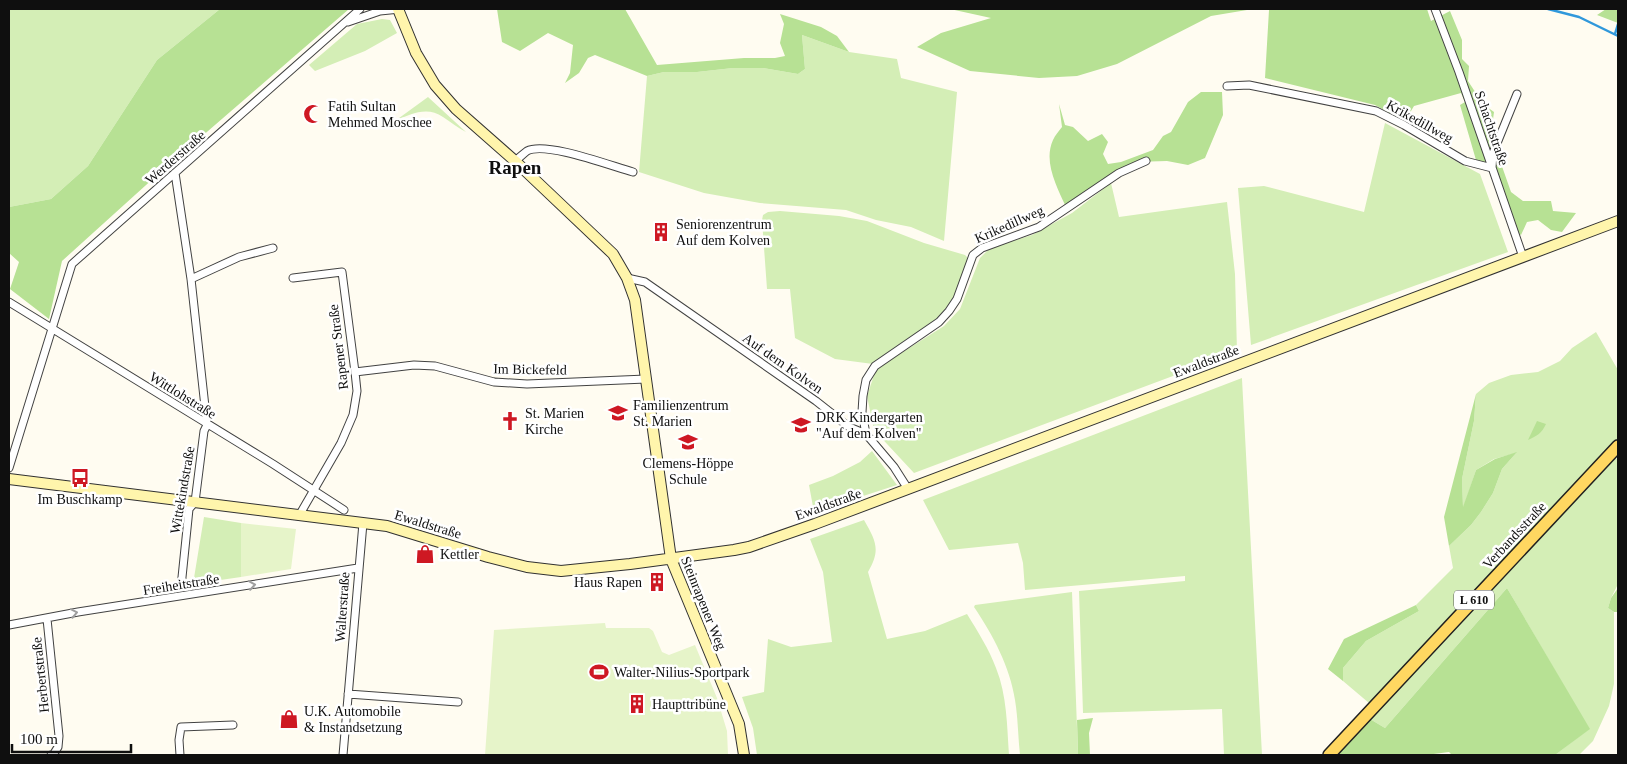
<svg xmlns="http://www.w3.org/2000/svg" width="1627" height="764" font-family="'Times New Roman',serif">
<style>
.green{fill:#d4eeb6}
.forest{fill:#b7e194}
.pitch{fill:#e6f4c9}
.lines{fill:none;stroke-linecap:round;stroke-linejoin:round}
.stream{stroke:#3098db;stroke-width:2.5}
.street-casing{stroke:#424242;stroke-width:9}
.secondary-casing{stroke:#313131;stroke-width:12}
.primary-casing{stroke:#202020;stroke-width:14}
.street{stroke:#fff;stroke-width:7}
.secondary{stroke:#fff5ac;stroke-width:10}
.primary{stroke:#ffd761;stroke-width:11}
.oneway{stroke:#9f9f9f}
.labels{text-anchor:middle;stroke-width:5;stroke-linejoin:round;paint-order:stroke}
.shield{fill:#fff;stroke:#575757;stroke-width:1}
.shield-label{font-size:12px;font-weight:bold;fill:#0f0f0f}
.poi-label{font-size:14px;fill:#0f0f0f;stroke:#fff;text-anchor:start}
.street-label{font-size:14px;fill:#0f0f0f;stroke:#fff}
.district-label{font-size:19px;font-weight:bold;fill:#0f0f0f;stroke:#fff}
</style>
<rect width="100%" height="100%" fill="#fffcf1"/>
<path class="green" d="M 9,9 L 220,9 L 157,60 L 88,166 L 51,199 L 9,207 Z
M 382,19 L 390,20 L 397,33 L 365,51 L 315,71 L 309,65 L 357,24 Z
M 802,35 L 849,52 L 897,59 L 901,78 L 957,92 L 944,241 L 911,227 L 876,220 L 846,210 L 760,203 L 704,193 L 639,172 L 647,76 L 664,72 L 697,72 L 733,68 L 763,68 L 798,74 L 805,69 Z
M 428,97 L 466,132 C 458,128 451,122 443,117 C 427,106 411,114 395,121 Z
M 1385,123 L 1480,174 L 1508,252 L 1251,345 L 1238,188 L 1264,186 L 1364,212 Z
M 1111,183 L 1119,217 L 1227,202 L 1235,274 L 1237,352 L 914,473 L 874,430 L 867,396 L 876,369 L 944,326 L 960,309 L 980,258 L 990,248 L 1032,235 L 1072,213 Z
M 780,211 L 839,216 L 867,221 L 924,243 L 965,255 L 968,258 L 953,301 L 945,314 L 873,364 L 835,359 L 795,338 L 790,289 L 767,289 L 762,220 L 763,215 L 768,212 Z
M 1596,332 L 1618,370 L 1618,438 L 1369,703 L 1343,681 L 1343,668 L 1366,641 L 1419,611 L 1416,605 L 1453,568 L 1449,546 L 1471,525 L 1481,512 L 1493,493 L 1502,469 L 1516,453 L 1494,459 L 1476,470 L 1463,509 L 1462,479 L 1474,421 L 1476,394 L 1489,383 L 1511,375 L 1538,372 L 1560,361 L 1572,348 Z
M 1242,378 L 1242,379 L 1262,755 L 1224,755 L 1222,709 L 1083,713 L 1079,591 L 1185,581 L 1185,576 L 1025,590 L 1023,563 L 1018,543 L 949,550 L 923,500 Z
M 872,451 L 897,485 L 814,512 L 809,485 L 833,476 L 860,462 Z
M 1614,458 L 1618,459 L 1618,584 L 1611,598 L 1608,608 L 1614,612 L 1614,684 L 1609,706 L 1593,741 L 1579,755 L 1555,755 L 1589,729 L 1507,588 L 1385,728 L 1370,719 Z
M 204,517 L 241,523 L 241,577 L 193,584 Z
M 864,520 C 876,541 881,550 868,572 L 887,639 L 925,631 L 967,614 C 978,632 989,649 996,668 C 1007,695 1007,726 1009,755 L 757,755 L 753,728 L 742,697 L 764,692 L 768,639 L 791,647 L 832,642 L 823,572 L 810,539 Z
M 1072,592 L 1078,755 L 1020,755 C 1018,737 1018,718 1015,700 C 1010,667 993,635 974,607 L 975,605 Z"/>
<path class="forest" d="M 220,9 L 349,9 L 156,176 L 62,261 L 49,319 L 10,289 L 19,262 L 9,253 L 9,207 L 51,199 L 88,166 L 157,60 Z
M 497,9 L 625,9 L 657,65 L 744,58 L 775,58 L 785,56 L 780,43 L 784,24 L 780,14 L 821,27 L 837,36 L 849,52 L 802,35 L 805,69 L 798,74 L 763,68 L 733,68 L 697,72 L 664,72 L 647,76 L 595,55 L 588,58 L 579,73 L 565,83 L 570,73 L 573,45 L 548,33 L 520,51 L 502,42 Z
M 950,9 L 1427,9 L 1431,21 L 1450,11 L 1462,40 L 1462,59 L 1469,66 L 1468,81 L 1483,104 L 1494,112 L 1490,141 L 1498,155 L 1511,192 L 1523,201 L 1551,201 L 1553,211 L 1576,213 L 1562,232 L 1551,230 L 1538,220 L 1527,222 L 1521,235 L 1514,230 L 1491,171 L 1476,160 L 1460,105 L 1465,102 L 1461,93 L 1414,106 L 1405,121 L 1375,105 L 1265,78 L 1269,10 L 1253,9 L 1211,16 L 1117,64 L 1077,76 L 1039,78 L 970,71 L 917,47 L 941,33 L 991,18 Z
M 1606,9 L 1618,9 L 1618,23 L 1597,15 Z
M 1201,92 L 1222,92 L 1223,115 L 1205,158 L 1188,165 L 1167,161 L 1134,162 L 1113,174 L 1066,207 C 1057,187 1043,162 1053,140 C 1055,135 1059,131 1062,127 L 1059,104 L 1065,125 L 1073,127 L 1088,141 L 1102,134 L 1108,142 L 1103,154 L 1108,164 L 1121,162 L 1153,150 L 1163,136 L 1171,132 L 1188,102 Z
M 1476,394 L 1474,421 L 1462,479 L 1463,507 L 1476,470 L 1495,459 L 1517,452 L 1502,469 L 1493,493 L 1481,512 L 1471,525 L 1449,546 L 1444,517 Z
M 1537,421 L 1546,424 C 1542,433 1537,436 1528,440 Z
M 1507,588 L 1590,729 L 1555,755 L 1452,755 L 1449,752 L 1426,755 L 1336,755 L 1370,719 L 1385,728 Z
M 1618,588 L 1618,612 L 1614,612 L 1608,608 L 1611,598 Z
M 1416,605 L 1419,611 L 1366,641 L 1343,668 L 1343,681 L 1328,669 L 1344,639 Z
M 1093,718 L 1089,733 L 1090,755 L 1078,755 L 1077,720 Z"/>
<path class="pitch" d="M 241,523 L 296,529 L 291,569 L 241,577 Z
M 605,623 L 606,628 L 649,628 L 653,631 L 662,652 L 669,655 L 695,645 L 717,698 L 727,731 L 728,755 L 485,755 L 494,630 Z"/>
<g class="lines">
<path class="stream" d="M 1548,9 L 1579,17 L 1618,36
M 1615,34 L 1618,24"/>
<g class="street-casing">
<path id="street" d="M 1435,9 L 1459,72 L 1523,257
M 348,22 L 380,11 L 400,9
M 1227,86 L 1249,85 L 1376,111 L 1404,125 L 1465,161 L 1492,168 L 1493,153 L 1517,94
M 515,161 C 519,158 523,154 527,151 C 546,141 611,166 633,172
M 175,173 L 191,279 L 207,425 L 204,431 L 195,502 L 189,509 L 181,587
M 293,278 L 342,272 L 355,372 L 357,391 L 353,415 L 341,443 L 300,514
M 627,278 L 645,282 L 816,401 L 849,427 L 866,434 L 894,467 L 908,489
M 191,279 L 239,257 L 273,248
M 9,302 L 273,464 L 344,510
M 355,372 L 414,365 L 435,366 L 494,382 L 527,384 L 646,379
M 866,434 L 862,412 L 863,396 L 866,380 L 875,366 L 939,322 L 949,311 L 957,299 L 973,255 L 982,248 L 1039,227 L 1119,173 L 1146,161
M 9,468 L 72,264 L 360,9
M 47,619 L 59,736 L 58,747 L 53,755 L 51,755
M 9,625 L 78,612 L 358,568
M 348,694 L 458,702
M 180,755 L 179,740 L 181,727 L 233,725
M 343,755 L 363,523"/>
</g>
<g class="secondary-casing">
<path id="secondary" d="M 398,9 L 416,53 L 435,85 L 456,109 L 515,161 L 613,254 L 627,278 L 635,300 L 671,559 L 739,724 L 744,755
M 9,479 L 387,526 L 488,557 L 527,567 L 561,571 L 630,564 L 734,550 L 749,547 L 815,524 L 1618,221"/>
</g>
<g class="primary-casing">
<path id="primary" d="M 1329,755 L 1618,446"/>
</g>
<use href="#street" class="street"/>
<use href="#secondary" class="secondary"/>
<use href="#primary" class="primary"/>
</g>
<defs><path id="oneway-chevron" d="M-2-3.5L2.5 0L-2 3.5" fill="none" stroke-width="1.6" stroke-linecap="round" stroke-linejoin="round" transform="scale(1.25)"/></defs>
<g class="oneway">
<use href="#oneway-chevron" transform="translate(252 585) rotate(-9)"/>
<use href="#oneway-chevron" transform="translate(74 613) rotate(-11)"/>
</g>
<defs>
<g id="mosque-bare" transform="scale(1.5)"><path d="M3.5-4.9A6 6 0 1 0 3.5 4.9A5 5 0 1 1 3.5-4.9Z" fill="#ce1823" stroke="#fff" stroke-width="2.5" paint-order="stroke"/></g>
<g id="building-bare" transform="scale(1.5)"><path d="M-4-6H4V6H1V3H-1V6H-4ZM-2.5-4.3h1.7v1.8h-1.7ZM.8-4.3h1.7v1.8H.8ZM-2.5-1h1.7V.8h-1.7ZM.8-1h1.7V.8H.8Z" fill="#ce1823" stroke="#fff" stroke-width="2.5" paint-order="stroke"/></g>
<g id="school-bare" transform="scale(1.5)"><path d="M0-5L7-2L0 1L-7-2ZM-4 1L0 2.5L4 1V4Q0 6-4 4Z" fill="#ce1823" stroke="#fff" stroke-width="2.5" paint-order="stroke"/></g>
<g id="church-bare" transform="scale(1.5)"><path d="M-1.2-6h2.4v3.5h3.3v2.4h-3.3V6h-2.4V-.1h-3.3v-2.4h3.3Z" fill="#ce1823" stroke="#fff" stroke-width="2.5" paint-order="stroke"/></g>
<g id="bus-bare" transform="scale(1.5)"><path d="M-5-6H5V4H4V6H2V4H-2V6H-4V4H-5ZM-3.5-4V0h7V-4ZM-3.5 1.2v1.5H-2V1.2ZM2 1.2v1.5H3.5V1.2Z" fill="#ce1823" stroke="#fff" stroke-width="2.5" paint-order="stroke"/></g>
<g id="shop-bare" transform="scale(1.5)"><path d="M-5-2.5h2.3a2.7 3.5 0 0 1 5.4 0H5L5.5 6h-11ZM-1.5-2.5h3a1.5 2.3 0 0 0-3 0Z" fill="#ce1823" stroke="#fff" stroke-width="2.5" paint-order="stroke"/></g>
<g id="stadium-bare" transform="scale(1.5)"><path d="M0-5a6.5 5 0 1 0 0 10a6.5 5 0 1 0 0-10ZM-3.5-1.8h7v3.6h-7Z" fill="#ce1823" stroke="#fff" stroke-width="2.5" paint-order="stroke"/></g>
</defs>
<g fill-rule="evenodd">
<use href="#mosque-bare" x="313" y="114"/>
<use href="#building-bare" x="661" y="232"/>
<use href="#school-bare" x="618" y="413"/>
<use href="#church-bare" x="510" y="421"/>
<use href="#school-bare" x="801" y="425"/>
<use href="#school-bare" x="688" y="442"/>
<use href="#bus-bare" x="80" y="478"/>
<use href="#shop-bare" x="425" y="554"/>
<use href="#building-bare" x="657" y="582"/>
<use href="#stadium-bare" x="599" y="672"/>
<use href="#building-bare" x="637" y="704"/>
<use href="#shop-bare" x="289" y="719"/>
</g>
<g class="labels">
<rect class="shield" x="1454" y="590.5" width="40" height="19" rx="4"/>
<g class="shield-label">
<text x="1474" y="604">L 610</text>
</g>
<g class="poi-label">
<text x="328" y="111">Fatih Sultan<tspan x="328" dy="16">Mehmed Moschee</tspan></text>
<text x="676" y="229">Seniorenzentrum<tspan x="676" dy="16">Auf dem Kolven</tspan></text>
<text x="633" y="410">Familienzentrum<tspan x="633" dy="16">St. Marien</tspan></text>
<text x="525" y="418">St. Marien<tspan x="525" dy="16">Kirche</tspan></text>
<text x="816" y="422">DRK Kindergarten<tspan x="816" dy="16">"Auf dem Kolven"</tspan></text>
<text x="688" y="468" text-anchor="middle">Clemens-Höppe<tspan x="688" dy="16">Schule</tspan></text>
<text x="80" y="504" text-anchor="middle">Im Buschkamp</text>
<text x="440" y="559">Kettler</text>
<text x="642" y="587" text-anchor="end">Haus Rapen</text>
<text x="614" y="677">Walter-Nilius-Sportpark</text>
<text x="652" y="709">Haupttribüne</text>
<text x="304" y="716">U.K. Automobile<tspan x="304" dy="16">&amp; Instandsetzung</tspan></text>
</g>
<g class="street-label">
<text transform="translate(1420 121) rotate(29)" y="5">Krikedillweg</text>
<text transform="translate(1492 128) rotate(71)" y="5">Schachtstraße</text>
<text transform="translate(175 157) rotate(-41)" y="5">Werderstraße</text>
<text transform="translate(1009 224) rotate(-24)" y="5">Krikedillweg</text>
<text transform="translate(338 347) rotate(-97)" y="5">Rapener Straße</text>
<text transform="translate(1206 361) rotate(-21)" y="5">Ewaldstraße</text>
<text transform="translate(783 363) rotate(35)" y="5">Auf dem Kolven</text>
<text transform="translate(530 369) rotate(1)" y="5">Im Bickefeld</text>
<text transform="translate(183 395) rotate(32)" y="5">Wittlohstraße</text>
<text transform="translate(182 490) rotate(-80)" y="5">Wittekindstraße</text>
<text transform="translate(828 504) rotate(-20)" y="5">Ewaldstraße</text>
<text transform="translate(428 524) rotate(17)" y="5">Ewaldstraße</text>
<text transform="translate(1514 535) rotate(-47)" y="5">Verbandsstraße</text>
<text transform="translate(181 584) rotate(-9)" y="5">Freiheitstraße</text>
<text transform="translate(704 603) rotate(68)" y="5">Steinrapener Weg</text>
<text transform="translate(342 607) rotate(-86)" y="5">Walterstraße</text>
<text transform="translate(40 675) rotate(-96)" y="5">Herbertstraße</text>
</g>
<g class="district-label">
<text x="515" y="174">Rapen</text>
</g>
</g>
<rect width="1627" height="764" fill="none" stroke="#0f0f0f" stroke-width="20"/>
<path d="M12 744v8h119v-8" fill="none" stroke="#0f0f0f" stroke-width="2.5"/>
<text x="20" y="744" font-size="15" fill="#0f0f0f" stroke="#ffffff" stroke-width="4" paint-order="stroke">100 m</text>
</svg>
